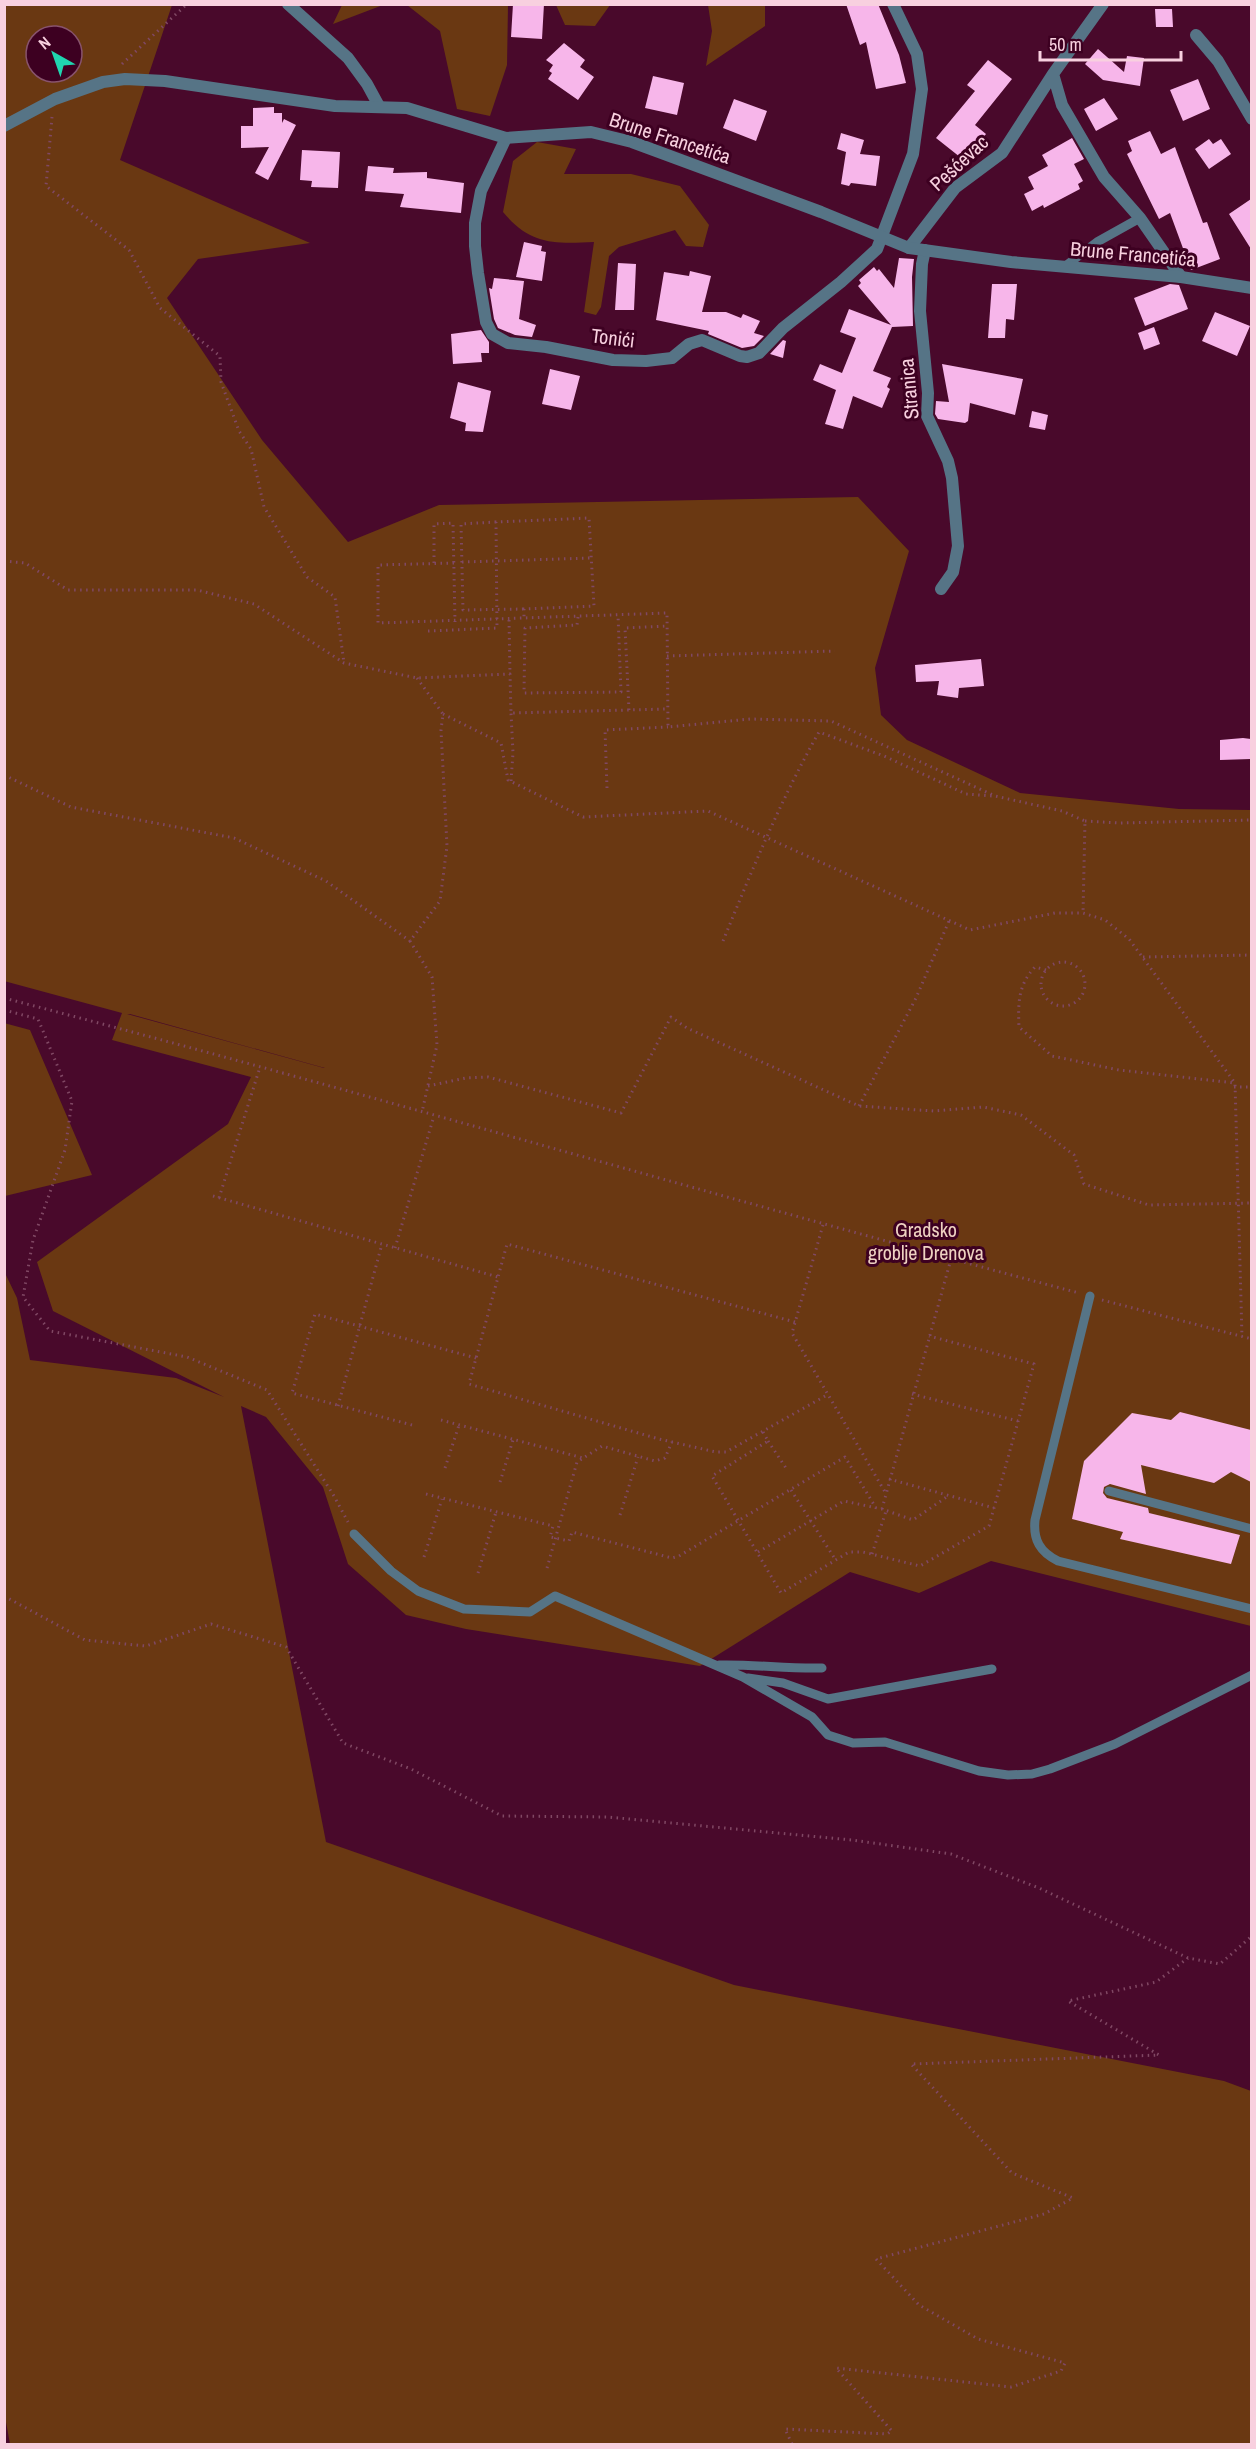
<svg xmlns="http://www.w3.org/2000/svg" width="1256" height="2449" font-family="'Archivo Narrow',sans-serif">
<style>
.green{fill:#6a3812;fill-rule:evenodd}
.building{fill:#f7b6ea}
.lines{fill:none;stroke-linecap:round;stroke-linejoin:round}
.path{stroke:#804864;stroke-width:3;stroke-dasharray:1.5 4.5;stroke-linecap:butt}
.service{stroke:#567486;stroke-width:9}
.minor{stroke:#567486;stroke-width:12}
.tertiary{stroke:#567486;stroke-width:12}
.labels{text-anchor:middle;stroke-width:6;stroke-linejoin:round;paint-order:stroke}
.street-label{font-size:20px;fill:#f8d0df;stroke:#3d0021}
.park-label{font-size:20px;fill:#eed2c1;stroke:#3d0021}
</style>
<rect width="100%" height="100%" fill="#49092b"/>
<path class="green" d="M 5,5 L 172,5 L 120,160 L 310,243 L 198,259 L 167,298 L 262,440 L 348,542 L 439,505 L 858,497 L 909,551 L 875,668 L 881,715 L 907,740 L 1020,793 L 1179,809 L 1251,810 L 1251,1626 L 991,1561 L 919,1593 L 850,1572 L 700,1666 L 466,1629 L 406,1615 L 348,1564 L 323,1487 L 266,1417 L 241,1406 L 326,1842 L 734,1985 L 1224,2081 L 1251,2091 L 1251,2444 L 10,2444 L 4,2411 L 4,1271 L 17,1298 L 30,1360 L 176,1378 L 224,1397 L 53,1311 L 37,1262 L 228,1124 L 251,1077 L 112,1040 L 122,1013 L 4,981 ZM 36,36 L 72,36 L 72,72 L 36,72 ZM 127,1014 L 130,1014 L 325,1068 L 324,1068 Z
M 342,5 L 342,4 L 383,5 L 333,24 Z
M 407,5 L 508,5 L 507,65 L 490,116 L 457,109 L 440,31 Z
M 556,5 L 610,5 L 595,26 L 565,25 Z
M 708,5 L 765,5 L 765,26 L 706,66 L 712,31 Z
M 537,142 L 576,149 L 564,174 L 631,174 L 680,186 L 709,225 L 703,247 L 686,246 L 675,230 L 619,247 L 609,256 L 601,307 L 596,315 L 584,312 L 594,242 C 554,244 530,245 503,212 L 513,161 Z
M 4,1023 L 30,1030 L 92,1175 L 5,1196 Z"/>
<path class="building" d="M 513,4 L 544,4 L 542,39 L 511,37 Z
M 846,4 L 878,4 L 899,55 L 906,83 L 876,89 L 866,42 L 860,45 Z
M 1155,9 L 1172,9 L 1173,27 L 1156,27 Z
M 564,43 L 585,60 L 580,67 L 594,77 L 578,100 L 548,79 L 552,73 L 549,71 L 553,65 L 546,60 Z
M 1098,49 L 1124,72 L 1127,56 L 1144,58 L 1140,86 L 1103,80 L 1085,64 Z
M 988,60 L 1012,79 L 975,125 L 986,134 L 965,161 L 936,138 L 975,91 L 967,85 Z
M 653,76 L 684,83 L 677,115 L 645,108 Z
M 1198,79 L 1210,109 L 1183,121 L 1170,90 Z
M 1104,98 L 1118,119 L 1096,131 L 1084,109 Z
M 734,99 L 767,111 L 756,141 L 723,128 Z
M 274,107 L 274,113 L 282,113 L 282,123 L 284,119 L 296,125 L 268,180 L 255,173 L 269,147 L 241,148 L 241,126 L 253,126 L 253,108 Z
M 1150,131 L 1161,154 L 1175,147 L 1203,223 L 1207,222 L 1220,259 L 1191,270 L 1170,213 L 1159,219 L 1127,154 L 1132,151 L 1128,141 Z
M 841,133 L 864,140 L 860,154 L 880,156 L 876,186 L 851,183 L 849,186 L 841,184 L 846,152 L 837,149 Z
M 1072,138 L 1084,159 L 1074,164 L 1083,181 L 1078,184 L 1080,189 L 1044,208 L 1043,205 L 1032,211 L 1024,194 L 1034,189 L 1028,177 L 1048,166 L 1042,155 Z
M 1209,139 L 1213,144 L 1221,139 L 1231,154 L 1209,169 L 1195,149 Z
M 302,150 L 340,152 L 338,188 L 311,187 L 312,181 L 300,180 Z
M 368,166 L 394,168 L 393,173 L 427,172 L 427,178 L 464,183 L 461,213 L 400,207 L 404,194 L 365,191 Z
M 1251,199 L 1251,249 L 1229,214 Z
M 524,242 L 542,246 L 541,251 L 546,252 L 542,281 L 516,277 Z
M 899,258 L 914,259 L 912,277 L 913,326 L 892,327 L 873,371 L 891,378 L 887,387 L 890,389 L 882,408 L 853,396 L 843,429 L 825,424 L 836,390 L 813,380 L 820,364 L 842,373 L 856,338 L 840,332 L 849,309 L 891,325 L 858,286 L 861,283 L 859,280 L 874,267 L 877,271 L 879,269 L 894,288 Z
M 618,263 L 636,264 L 634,310 L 615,310 Z
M 690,271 L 711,276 L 702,312 L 726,312 L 741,318 L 743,314 L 760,321 L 754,333 L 764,336 L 754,346 L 742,348 L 708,334 L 709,331 L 656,320 L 664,272 L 689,276 Z
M 494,278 L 524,281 L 519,319 L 536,325 L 532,337 L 515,335 L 498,328 L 494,319 L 489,288 L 492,289 Z
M 992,284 L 1017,284 L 1014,320 L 1006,319 L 1005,338 L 988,338 Z
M 1170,284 L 1179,285 L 1188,309 L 1145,326 L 1134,298 Z
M 1215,312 L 1250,326 L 1237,356 L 1202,341 Z
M 1154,327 L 1160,344 L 1144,350 L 1138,333 Z
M 481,330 L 489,342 L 489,353 L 481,353 L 482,362 L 453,364 L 451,334 Z
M 783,340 L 786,341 L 783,358 L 770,354 Z
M 942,364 L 1023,379 L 1015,415 L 970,403 L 968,421 L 965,423 L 938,419 L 935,414 L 936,401 L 949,402 Z
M 550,369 L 580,376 L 571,410 L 542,404 Z
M 458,382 L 491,391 L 483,432 L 465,431 L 466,423 L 450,418 Z
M 1032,411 L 1048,415 L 1045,430 L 1029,427 Z
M 981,659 L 984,686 L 959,688 L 958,698 L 937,695 L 939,681 L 916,682 L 915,665 Z
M 1243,738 L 1251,739 L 1251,759 L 1220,760 L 1220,740 Z
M 1180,1412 L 1251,1430 L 1251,1482 L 1231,1472 L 1214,1483 L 1141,1465 L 1146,1494 L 1110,1484 L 1104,1487 L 1103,1493 L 1107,1498 L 1148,1508 L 1149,1513 L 1240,1535 L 1231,1564 L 1120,1539 L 1123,1532 L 1072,1519 L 1084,1461 L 1132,1413 L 1171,1420 Z"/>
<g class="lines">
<path class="path" d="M 122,64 L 187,4
M 52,117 L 46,186 L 129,250 L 160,308 L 220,356 L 221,382 L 239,431 L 251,449 L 264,507 L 307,577 L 335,597 L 344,663
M 496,522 L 461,524 L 463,610 L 524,609
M 4,561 L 25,563 L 68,590 L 197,590 L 254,604 L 344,663 L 417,678 L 510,674 L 511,713 L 667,709
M 462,562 L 591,558
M 434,563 L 434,524 L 453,523 L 455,622
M 454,563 L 378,565 L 378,623 L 667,613 L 668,727 L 750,719 L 831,721 L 995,796 L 1062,811 L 1085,821 L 1083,913
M 578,617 L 577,625 L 525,628 L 524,693 L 621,692 L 618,615
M 509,620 L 510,674
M 428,631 L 497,628 L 496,522 L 589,518 L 594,606 L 524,609 L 524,619
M 667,656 L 835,651
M 417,678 L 443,714 L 441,730 L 447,846 L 440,901 L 410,941 L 432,977 L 437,1045 L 422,1112
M 629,710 L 625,628 L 667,626
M 443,714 L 501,743 L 508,780 L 583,817 L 708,811 L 970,930 L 1055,913 L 1083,913 L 1105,920 L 1129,939 L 1235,1083 L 1242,1337
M 4,775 L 71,807 L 234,838 L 326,881 L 410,941
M 511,781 L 513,753 L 511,713
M 607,788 L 605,730 L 668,727
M 1085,821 L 1119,823 L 1252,820
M 723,941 C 752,870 781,799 819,732 L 884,756 L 966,794 L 993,796
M 1143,957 L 1252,955
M1041 984a22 22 0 1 1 44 0a22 22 0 1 1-44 0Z
M 1046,970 L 1035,967 C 1018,985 1018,1003 1019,1027 L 1052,1056 L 1119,1070 L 1235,1083
M 4,998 C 364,1092 720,1198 1079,1293
M 4,1010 L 38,1019 L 72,1101 L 65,1150 L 33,1240 L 23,1297 L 50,1331 L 187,1357 L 267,1390 L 334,1496 L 348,1522
M 428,1086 L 466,1078 L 488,1077 L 621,1113 L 671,1017 L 687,1028 L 859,1106 L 934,1111 L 983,1107 L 1021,1115 L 1074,1155 L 1084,1184 L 1149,1205 L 1252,1203
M 1234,1087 L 1252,1087
M 859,1106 L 916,998 L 949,921
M 213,1196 L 498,1277
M 219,1198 L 260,1067
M 823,1225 L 792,1333 L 885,1492
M 395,1248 L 434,1116
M 1102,1300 L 1252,1339
M 795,1322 L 507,1244 L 469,1384 L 659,1439 L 716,1452 L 726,1452 L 827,1395
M 912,1394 L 1018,1421
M 338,1406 L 382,1244
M 441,1420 L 583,1458
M 412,1425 L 292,1393 L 315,1314 L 476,1358
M 763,1432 L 768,1441 L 712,1476 L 781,1593 L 849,1552 L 863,1552 L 920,1566 L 989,1526 L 1034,1364 L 929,1336
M 768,1441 L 786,1468
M 445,1468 L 459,1425
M 889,1479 L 994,1508
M 500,1482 L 513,1440
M 791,1490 L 835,1559
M 426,1494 L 553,1526 L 550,1537 L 569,1541 L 572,1532 L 672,1558 L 679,1556 L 845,1457 L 876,1508
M 882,1509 L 951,1259
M 620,1515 L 638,1457
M 758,1552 L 844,1501 L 882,1509 L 913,1520 L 948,1496
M 872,1554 L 886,1511
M 424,1557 L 442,1499
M 547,1568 L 577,1462 L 602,1446 L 655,1461 L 665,1458 L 672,1442
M 478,1573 L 496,1512
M 4,1596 L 85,1640 L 146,1646 L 211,1624 L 286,1647 L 343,1743 L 411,1769 L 502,1816 L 608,1817 L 852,1840 L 951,1854 L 1039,1888 L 1188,1958 L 1220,1964 L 1252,1936
M 792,2444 L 785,2429 L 887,2434 L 892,2431 L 836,2368 L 1011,2387 L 1061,2371 L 1065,2363 L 978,2339 L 919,2305 L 876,2259 L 1044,2214 L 1073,2198 L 1012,2173 L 911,2064 L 1159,2055 L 1068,2001 L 1156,1982 L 1188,1958"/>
<path class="service" d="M 1064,267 L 1097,242 L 1140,218
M 1090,1296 L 1035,1520 C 1033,1540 1040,1552 1058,1561 L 1252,1609
M 1109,1491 L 1252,1529
M 354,1534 L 391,1571 L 418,1591 L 464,1609 L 530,1612 L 555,1596 L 743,1677 L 812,1717 L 828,1735 L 853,1743 L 885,1742 L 979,1771 L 1008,1775 L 1032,1774 L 1050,1769 L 1115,1744 L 1252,1675
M 719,1665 C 754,1664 787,1669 822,1668
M 748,1678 L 783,1683 L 828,1699 L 992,1669"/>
<path class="minor" d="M 288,4 L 348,58 L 367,84 L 379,106
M 1196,35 L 1218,61 L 1252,119
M 1053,74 L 1062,105 L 1104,177 L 1140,218 L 1181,277
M 506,138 L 481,191 L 475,223 L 475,246 L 478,273 L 486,322 L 492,334 L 508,343 L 546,347 L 613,360 L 646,361 L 672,358 L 689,344 L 702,340 L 740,356 L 747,357 L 759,353 L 783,328 L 841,282 L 877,249 L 913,154 L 922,89 L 917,54 L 893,4
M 909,248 L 955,188 L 1002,153 L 1053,74 L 1103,4
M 925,250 L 922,264 L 920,311 L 928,393 L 927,416 L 948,461 L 952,478 L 958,546 L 953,572 L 941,589"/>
<path class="tertiary" d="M 4,126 L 55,99 L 103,82 L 125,79 L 165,81 L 335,106 L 407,108 L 506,138 L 591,132 L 632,142 L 821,212 L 909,248 L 1011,262 L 1181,277 L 1252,288"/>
</g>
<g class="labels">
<g class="street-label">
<text transform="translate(670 138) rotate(18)" y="7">Brune Francetića</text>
<text transform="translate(959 163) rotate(-43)" y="7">Pešćevac</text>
<text transform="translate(1133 254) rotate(5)" y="7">Brune Francetića</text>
<text transform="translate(613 338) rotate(7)" y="7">Tonići</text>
<text transform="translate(909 389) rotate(-95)" y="7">Stranica</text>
</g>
<g class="park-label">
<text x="926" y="1237">Gradsko<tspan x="926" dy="23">groblje Drenova</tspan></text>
</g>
</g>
<rect width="1256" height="2449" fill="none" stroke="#f8d0df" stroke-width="12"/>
<g transform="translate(54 54) rotate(320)"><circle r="28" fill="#3d0021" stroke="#88536d" stroke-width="1.5"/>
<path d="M0-4.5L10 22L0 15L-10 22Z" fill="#20d5b0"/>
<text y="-9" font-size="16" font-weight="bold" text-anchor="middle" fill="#f8d0df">N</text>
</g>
<path d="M1040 51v9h141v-9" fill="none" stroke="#f8d0df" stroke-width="3"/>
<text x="1049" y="51" font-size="18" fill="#f8d0df" stroke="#3d0021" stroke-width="4.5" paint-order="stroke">50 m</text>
</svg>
